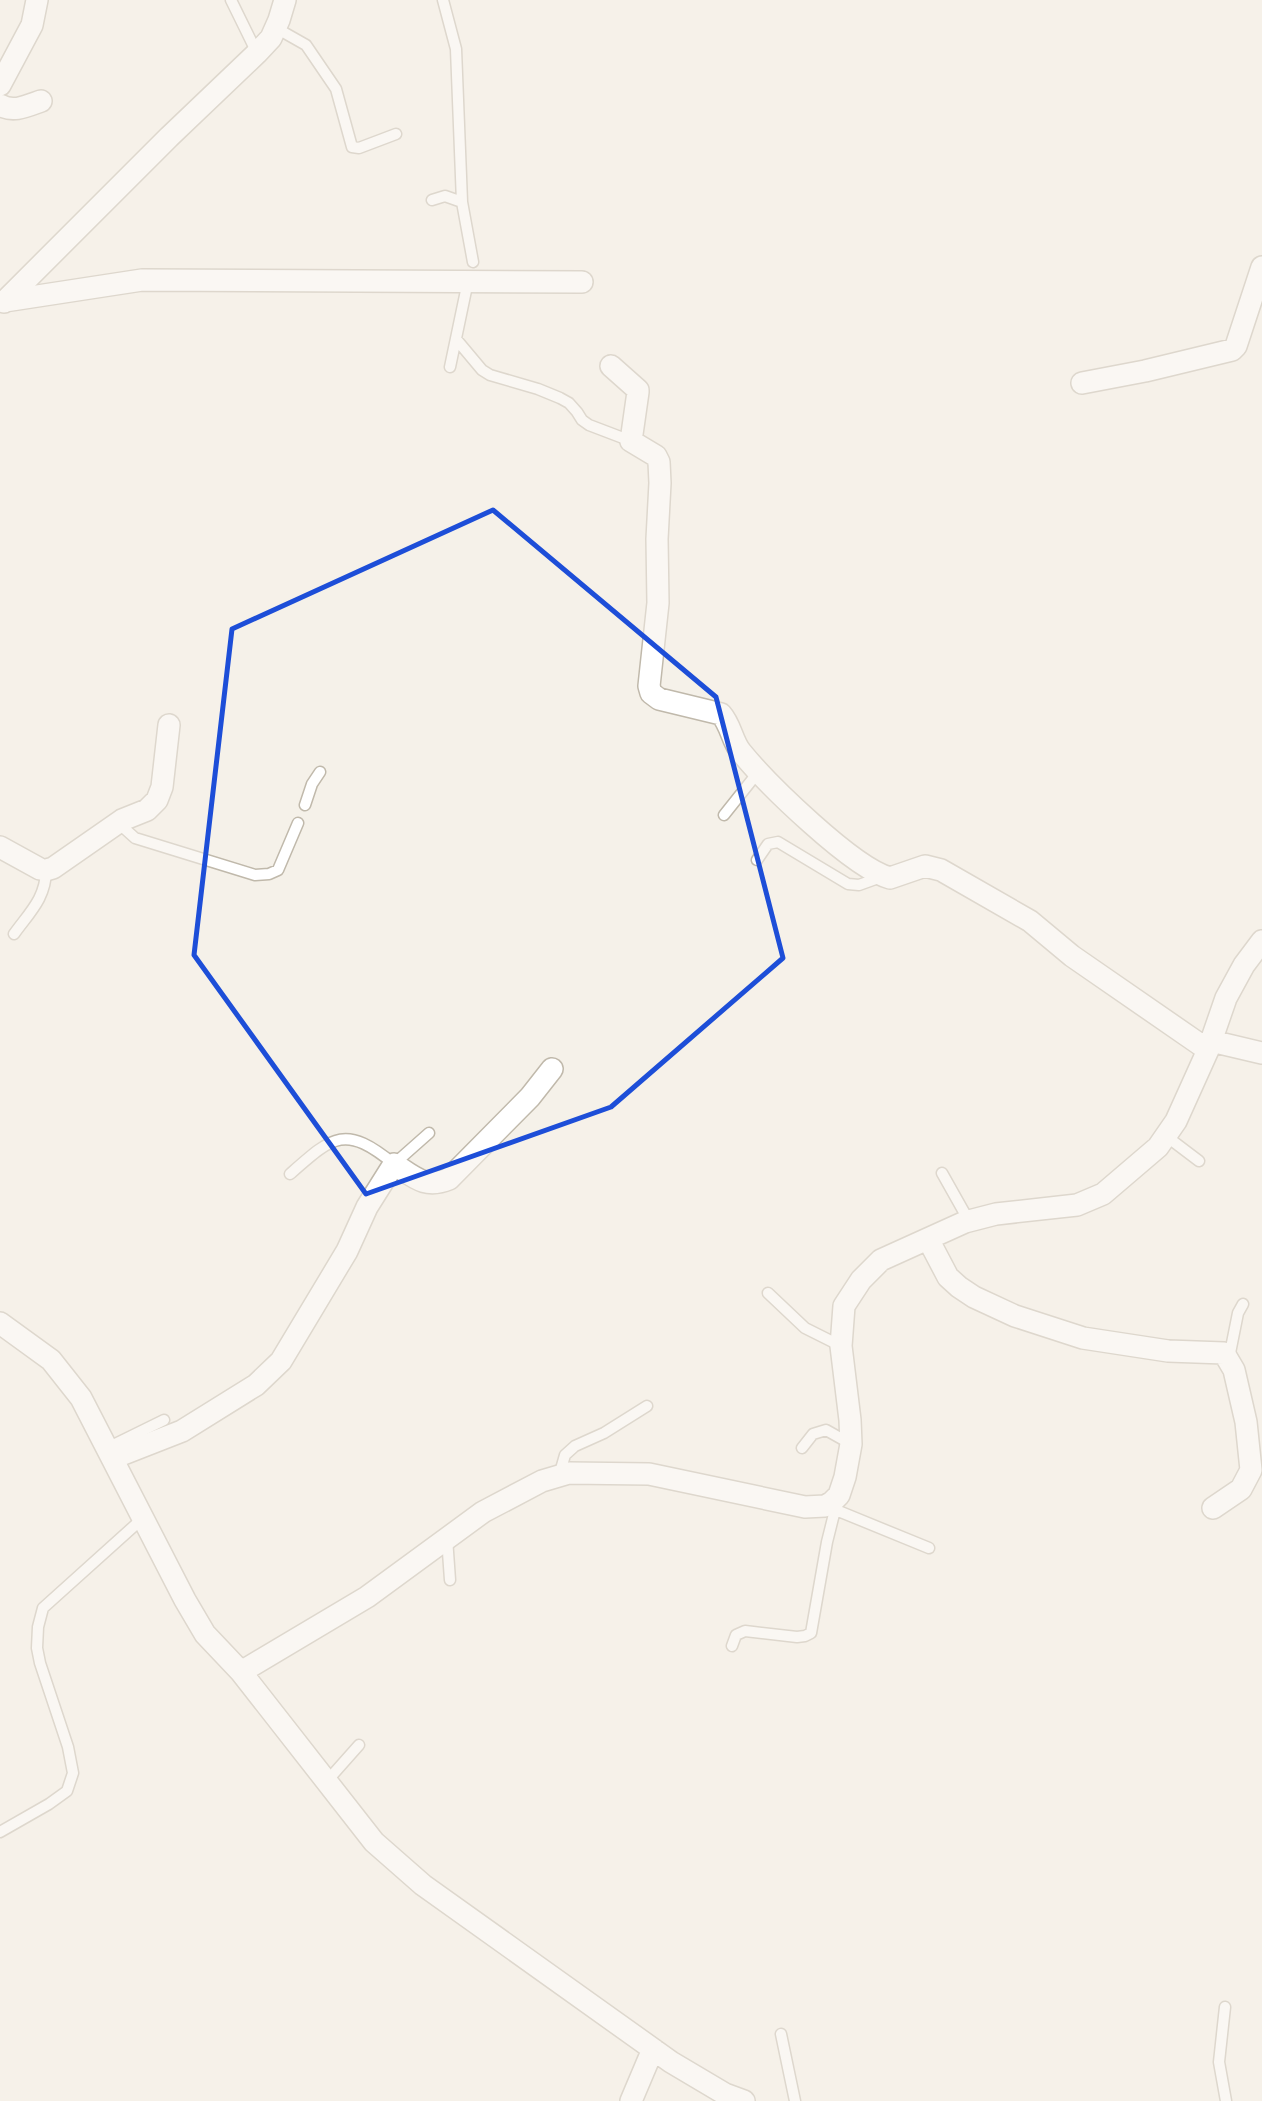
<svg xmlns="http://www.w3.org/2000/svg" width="1262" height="2101" font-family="Quicksand,sans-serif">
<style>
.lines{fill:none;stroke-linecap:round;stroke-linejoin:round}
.lane-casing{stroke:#c0b9ab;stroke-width:13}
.street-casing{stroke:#c0b9ab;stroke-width:24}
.lane{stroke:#fff;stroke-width:10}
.street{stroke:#fff;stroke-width:21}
.marked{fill:none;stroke:#1d4ed8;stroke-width:5;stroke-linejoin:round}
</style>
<rect width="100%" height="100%" fill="#f5f1e9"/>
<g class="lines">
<g class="lane-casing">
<path id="lane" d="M 231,0 L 257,53
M 443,0 L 456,49 L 462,202
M 276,28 L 306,45 L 336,89 L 352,147 L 359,148 L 396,134
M 432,200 L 445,196 L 462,202 L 473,262
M 456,339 L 482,370 L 490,375 L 538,389 L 560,398 L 569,403 L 577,412 L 582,420 L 589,425 L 631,441
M 450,367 L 468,281
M 305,805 L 312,784 L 320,772
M 724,815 L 759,771
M 122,820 L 125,829 L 135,838 L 255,875 L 269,874 L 278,870 L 298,823
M 757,860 L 768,844 L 778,842 L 848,884 L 859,885 L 884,876
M 14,934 C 29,913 46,898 46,870
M 1166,1136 L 1199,1161
M 942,1173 L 969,1221
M 290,1174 C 333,1136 345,1124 394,1164 L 429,1133
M 768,1293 L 805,1328 L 841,1346
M 1229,1358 L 1238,1313 L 1243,1304
M 107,1448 L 164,1420
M 802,1448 L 813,1434 L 826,1430 L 851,1444
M 559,1476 L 565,1455 L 575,1446 L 604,1433 L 647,1406
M 831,1508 L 929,1548
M 447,1538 L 450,1580
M 732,1646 L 736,1635 L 745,1631 L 797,1637 L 805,1636 L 811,1633 L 827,1542 L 835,1510
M 327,1781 L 359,1745
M 0,1832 L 49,1804 L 67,1791 L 73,1773 L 68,1747 L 40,1663 L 37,1648 L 38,1627 L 43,1608 L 143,1518
M 1225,2007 L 1219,2062 L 1226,2101
M 781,2034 L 795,2101"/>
</g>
<g class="street-casing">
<path id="street" d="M 0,85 L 32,25 L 37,0
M 0,105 C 13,113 27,106 41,101
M 5,301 L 142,280 L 582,282
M 4,302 L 169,137 L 257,53 L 271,38 L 279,20 L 285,0
M 611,366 L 638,390 L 638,392 L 631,441 L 656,456 L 659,462 L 660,483 L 657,539 L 658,603 L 649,686 L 651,693 L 659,699 L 721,714 C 731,725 732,741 741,752 C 767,784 853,868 890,878 L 925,866 L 941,870 L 1030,921 L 1072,956 L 1208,1050
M 1082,383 L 1145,371 L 1232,350 L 1236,346 L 1262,267
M 0,847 L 40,869 L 46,870 L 53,868 L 122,820 L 147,810 L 157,800 L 162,787 L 169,725
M 1211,1041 L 1262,1053
M 928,1239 L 948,1277 L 959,1287 L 974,1297 L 1015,1316 L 1083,1338 L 1168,1351 L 1224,1353 L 1234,1370 L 1246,1422 L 1251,1470 L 1241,1489 L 1213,1508
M 0,1323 L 51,1360 L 81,1398 L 185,1600 L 205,1634 L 241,1672 L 374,1842 L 423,1885 L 671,2062 L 725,2094 L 744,2101
M 113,1458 L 182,1431 L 256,1385 L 281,1361 L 347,1251 L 367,1207 L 394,1164 C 414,1177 425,1189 449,1179 L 530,1097 L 552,1069
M 241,1672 L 367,1597 L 483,1512 L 542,1481 L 569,1473 L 649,1474 L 805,1507 L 825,1506 L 832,1502 L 839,1495 L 845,1477 L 851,1444 L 850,1420 L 841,1346 L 844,1306 L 861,1280 L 881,1260 L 965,1222 L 996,1214 L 1077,1205 L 1103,1194 L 1158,1147 L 1176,1121 L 1208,1050 L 1226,998 L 1244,965 L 1262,941
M 631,2101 L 653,2049"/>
</g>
<use href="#lane" class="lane"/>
<use href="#street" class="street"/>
</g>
<path d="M0 0H1262V2101H0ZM 493,510 L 716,697 L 783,958 L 611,1107 L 366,1194 L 194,955 L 232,629 Z" fill="#f5f1e9" fill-opacity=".55" fill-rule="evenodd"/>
<path class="marked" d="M 493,510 L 716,697 L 783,958 L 611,1107 L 366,1194 L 194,955 L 232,629 Z"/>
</svg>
